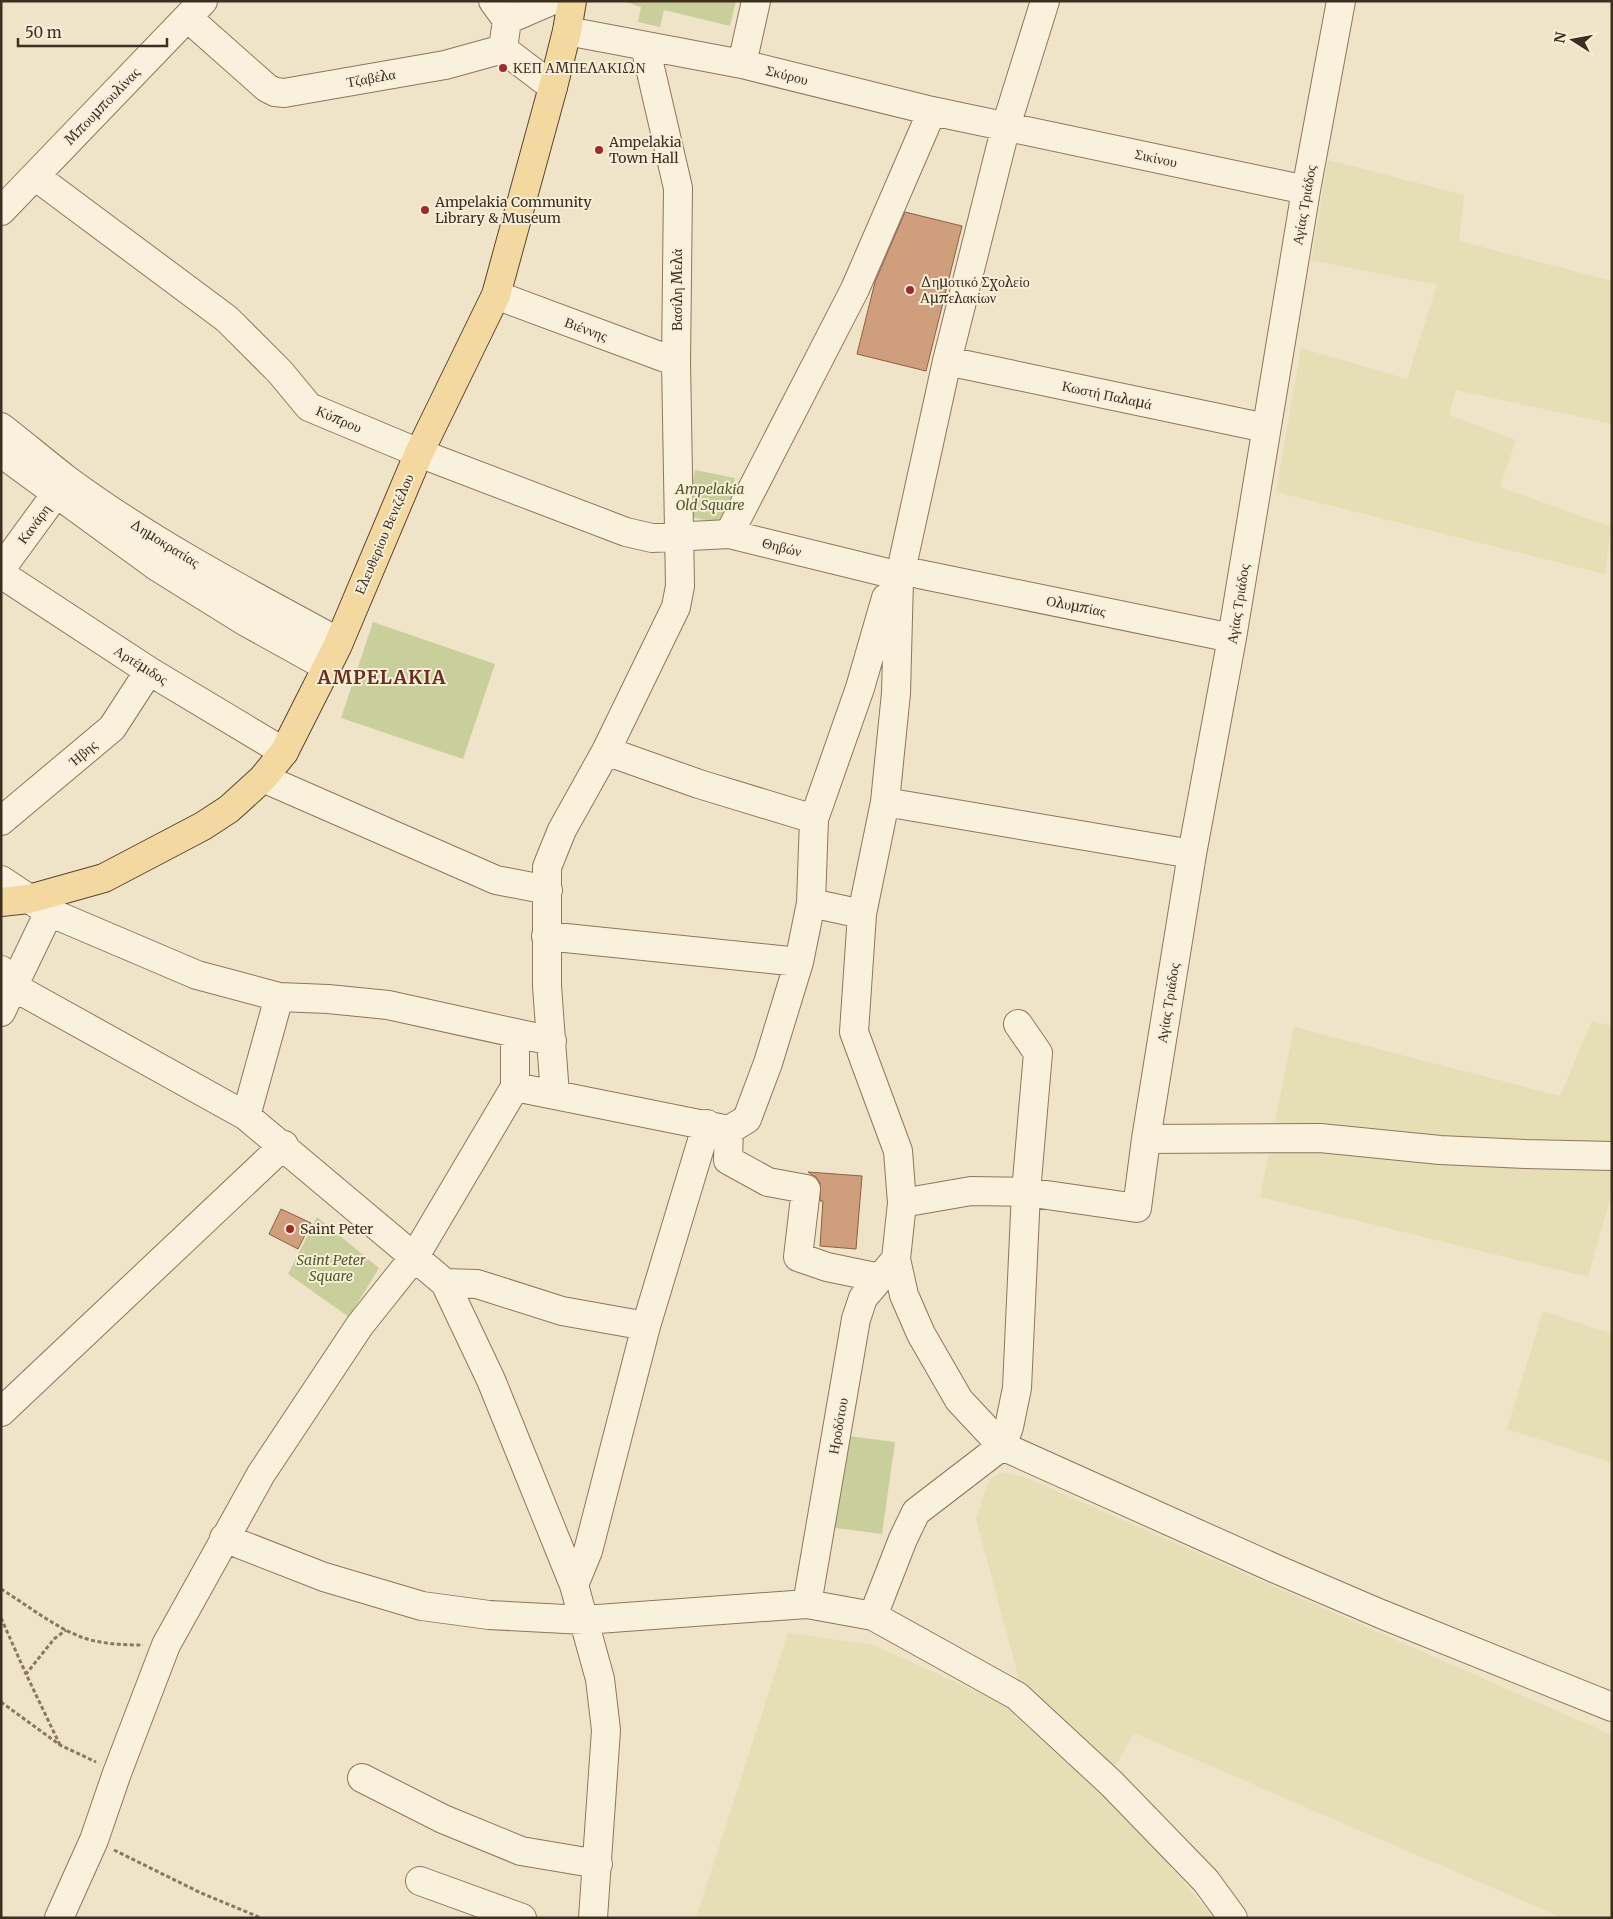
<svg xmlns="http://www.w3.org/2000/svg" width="1613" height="1919" font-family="Merriweather,serif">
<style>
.farmland{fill:#e6deb5}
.green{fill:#c9cf9b}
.building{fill:#cf9f7d;stroke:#8d5f41}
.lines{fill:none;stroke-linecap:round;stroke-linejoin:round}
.minor-casing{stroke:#8d765c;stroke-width:30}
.major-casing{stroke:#5b4430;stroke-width:30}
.path{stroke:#8d765c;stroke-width:3;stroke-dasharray:4 2.5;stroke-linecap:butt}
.minor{stroke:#faf1dc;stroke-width:28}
.major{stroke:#f3d9a0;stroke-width:28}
.poi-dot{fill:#9e2a2b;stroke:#f7eed8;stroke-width:2}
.labels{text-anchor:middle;stroke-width:4;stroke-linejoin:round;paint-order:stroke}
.poi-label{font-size:14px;fill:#3d2e20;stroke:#f7eed8;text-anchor:start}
.street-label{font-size:14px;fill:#3d2e20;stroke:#f7eed8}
.park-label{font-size:14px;font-style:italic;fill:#4d5a26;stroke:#f7eed8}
.district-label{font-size:19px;font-weight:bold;letter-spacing:1px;fill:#6b2e1e;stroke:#f7eed8}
</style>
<rect width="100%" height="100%" fill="#f0e4c8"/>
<path class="farmland" d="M 1328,160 L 1464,195 L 1459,241 L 1612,281 L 1612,424 L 1456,390 L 1449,415 L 1516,440 L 1500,487 L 1611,527 L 1605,574 L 1276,492 L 1301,348 L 1407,379 L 1437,285 L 1311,260 Z
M 1592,1021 L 1612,1026 L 1612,1192 L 1588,1277 L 1260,1197 L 1294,1027 L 1560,1096 Z
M 1543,1311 L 1612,1334 L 1612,1463 L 1507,1429 Z
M 1002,1472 L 1027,1478 L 1612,1735 L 1612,1918 L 1563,1918 L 1134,1733 L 1113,1770 L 1020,1683 L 976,1519 L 989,1480 Z
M 788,1633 L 873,1645 L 1007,1705 L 1123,1810 L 1214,1918 L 696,1918 Z"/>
<path class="green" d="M 623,1 L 736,1 L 730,26 L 664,10 L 660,27 L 638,22 L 641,7 Z
M 695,470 L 735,478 L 725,524 L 686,516 Z
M 373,622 L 495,664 L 463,759 L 341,718 Z
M 317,1217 L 379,1268 L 349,1317 L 288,1274 Z
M 841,1435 L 895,1442 L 882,1534 L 828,1527 Z"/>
<path class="building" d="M 905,212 L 962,226 L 926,371 L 857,354 L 875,282 Z
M 808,1172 L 862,1176 L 856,1249 L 820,1246 L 823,1201 L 820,1201 L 820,1183 L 816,1177 Z
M 281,1209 L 311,1223 L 298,1249 L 269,1234 Z"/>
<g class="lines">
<g class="minor-casing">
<path id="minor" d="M 493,1 L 507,20
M 1045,1 L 1006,126 L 947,361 L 899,580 L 896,693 L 885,802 L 862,914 L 854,1032 L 898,1151 L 902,1203 L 896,1259 L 904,1295 L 921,1334 L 959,1400 L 1002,1446 L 1276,1569 L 1381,1614 L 1612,1707
M 188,18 L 267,88 L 275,92 L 284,93 L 445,65 L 503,49 L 507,20 L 551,1
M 567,31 L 742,64 L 932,111 L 1306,190
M 503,49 L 553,87
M 742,64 L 756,1
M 35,176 L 227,319 L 280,372 L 309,407 L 419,453 L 626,532 L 652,538 L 729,534 L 884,572
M 1,211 L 203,1
M 496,295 L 676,362
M 947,361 L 1266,428
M 1,427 C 23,444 44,462 66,479 C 151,542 246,592 339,642
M 1,453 L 156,566 L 246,622 L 327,667
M 729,534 L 855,289 L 932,111
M 1,569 L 66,480
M 1,574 L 149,671 L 284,752
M 919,574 L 1232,638
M 606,751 L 699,784 L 814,819
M 263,778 L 496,880 L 548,890
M 885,802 L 1192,854
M 1,821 L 112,728 L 149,671
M 1,880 L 49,912 L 1,1012
M 811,903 L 862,914
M 49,912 L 197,975 L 279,997 L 328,999 L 388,1005 L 552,1041
M 546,936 L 799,962
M 1,970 L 14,987 L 246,1116 L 445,1283 L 491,1380 L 574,1585 L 600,1679 L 606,1730 L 593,1918
M 515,1033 L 515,1087
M 555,1095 L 547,986 L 547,867 L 562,830 L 606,751 L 676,607 L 680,586 L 676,362 L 678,188 L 645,46
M 246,1116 L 279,997
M 729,1130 L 728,1160 L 768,1182 L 806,1189 L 798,1257 L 827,1267 L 880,1278
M 1146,1139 L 1320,1138 L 1440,1150 L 1525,1154 L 1612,1156
M 902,1203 L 971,1191 L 1026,1192 L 1137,1208 L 1146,1139 L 1192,854 L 1232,638 L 1306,190 L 1341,1
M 445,1283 L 477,1284 L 562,1311 L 646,1326
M 1,1412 L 284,1145
M 224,1538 L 324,1577 L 422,1606 L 489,1615 L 584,1620 L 807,1604 L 873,1616 L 1017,1696 L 1112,1784 L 1206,1881 L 1233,1918
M 574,1585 L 588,1551 L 646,1326 L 707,1124
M 807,1604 L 856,1319 L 863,1298 L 896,1259
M 873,1616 L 903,1539 L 916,1512 L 1002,1446 L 1009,1427 L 1017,1388 L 1026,1192 L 1038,1053 L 1018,1024
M 362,1778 L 443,1819 L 521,1851 L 598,1864
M 420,1881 L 522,1918
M 59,1918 L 94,1840 L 117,1773 L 166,1645 L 261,1474 L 360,1325 L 415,1256 L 515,1087 L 729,1130 L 747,1119 L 768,1063 L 799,962 L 811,903 L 814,819 L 860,688 L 886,598"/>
</g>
<g class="major-casing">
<path id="major" d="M 1,902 L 29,899 L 104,878 L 203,826 L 229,809 L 263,778 L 284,752 L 337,647 L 419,453 L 496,295 L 553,87 L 567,31 L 572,1"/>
</g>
<path class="path" d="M 1,1589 C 27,1605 53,1626 81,1637 C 100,1644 123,1645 143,1645
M 1,1618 L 26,1674
M 1,1702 L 60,1745 L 96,1762
M 60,1745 L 26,1674 L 54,1639 L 66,1630
M 114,1850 L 201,1893 L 261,1918"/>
<use href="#minor" class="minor"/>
<use href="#major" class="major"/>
</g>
<g class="poi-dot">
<circle cx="503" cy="68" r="5"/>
<circle cx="599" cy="150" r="5"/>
<circle cx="425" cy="210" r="5"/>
<circle cx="910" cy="290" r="5"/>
<circle cx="290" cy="1229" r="5"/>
</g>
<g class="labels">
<g class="poi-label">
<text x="513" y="73">ΚΕΠ ΑΜΠΕΛΑΚΙΩΝ</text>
<text x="609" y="147">Ampelakia<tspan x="609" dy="16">Town Hall</tspan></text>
<text x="435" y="207">Ampelakia Community<tspan x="435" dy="16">Library &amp; Museum</tspan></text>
<text x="920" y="287">Δημοτικό Σχολείο<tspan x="920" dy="16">Αμπελακίων</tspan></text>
<text x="300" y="1234">Saint Peter</text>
</g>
<g class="street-label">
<text transform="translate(787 75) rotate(14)" y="5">Σκύρου</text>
<text transform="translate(371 78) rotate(-10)" y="5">Τζαβέλα</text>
<text transform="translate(102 106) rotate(-46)" y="5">Μπουμπουλίνας</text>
<text transform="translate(1156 158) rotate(12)" y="5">Σικίνου</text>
<text transform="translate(1304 205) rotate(-80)" y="5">Αγίας Τριάδος</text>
<text transform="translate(677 290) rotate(-90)" y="5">Βασίλη Μελά</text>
<text transform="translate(586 329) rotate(20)" y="5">Βιέννης</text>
<text transform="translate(1107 395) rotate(12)" y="5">Κωστή Παλαμά</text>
<text transform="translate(339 419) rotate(23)" y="5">Κύπρου</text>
<text transform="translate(34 524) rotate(-54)" y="5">Κανάρη</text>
<text transform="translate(384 534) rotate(-67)" y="5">Ελευθερίου Βενιζέλου</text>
<text transform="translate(165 543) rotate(32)" y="5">Δημοκρατίας</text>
<text transform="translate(782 547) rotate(14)" y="5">Θηβών</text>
<text transform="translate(1238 604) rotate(-81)" y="5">Αγίας Τριάδος</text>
<text transform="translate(1076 606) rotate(11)" y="5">Ολυμπίας</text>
<text transform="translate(141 665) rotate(32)" y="5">Αρτέμιδος</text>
<text transform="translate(83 753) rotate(-40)" y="5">Ήβης</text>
<text transform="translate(1168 1003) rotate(-81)" y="5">Αγίας Τριάδος</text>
<text transform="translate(838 1426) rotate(-80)" y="5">Ηροδότου</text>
</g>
<g class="park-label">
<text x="710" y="494">Ampelakia<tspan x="710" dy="16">Old Square</tspan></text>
<text x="331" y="1265">Saint Peter<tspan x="331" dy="16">Square</tspan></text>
</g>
<g class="district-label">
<text x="382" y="684">AMPELAKIA</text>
</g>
</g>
<rect width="1613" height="1919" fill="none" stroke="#3d2e20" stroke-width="5"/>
<g transform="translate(1573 40) rotate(281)" stroke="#f7eed8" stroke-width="4" paint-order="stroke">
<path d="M0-4L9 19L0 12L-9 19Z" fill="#3d2e20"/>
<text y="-8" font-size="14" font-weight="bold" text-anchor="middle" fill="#3d2e20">N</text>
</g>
<path d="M18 38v8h149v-8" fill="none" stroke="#3d2e20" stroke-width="2.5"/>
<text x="25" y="38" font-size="15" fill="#3d2e20" stroke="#f7eed8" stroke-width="4" paint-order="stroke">50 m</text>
</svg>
